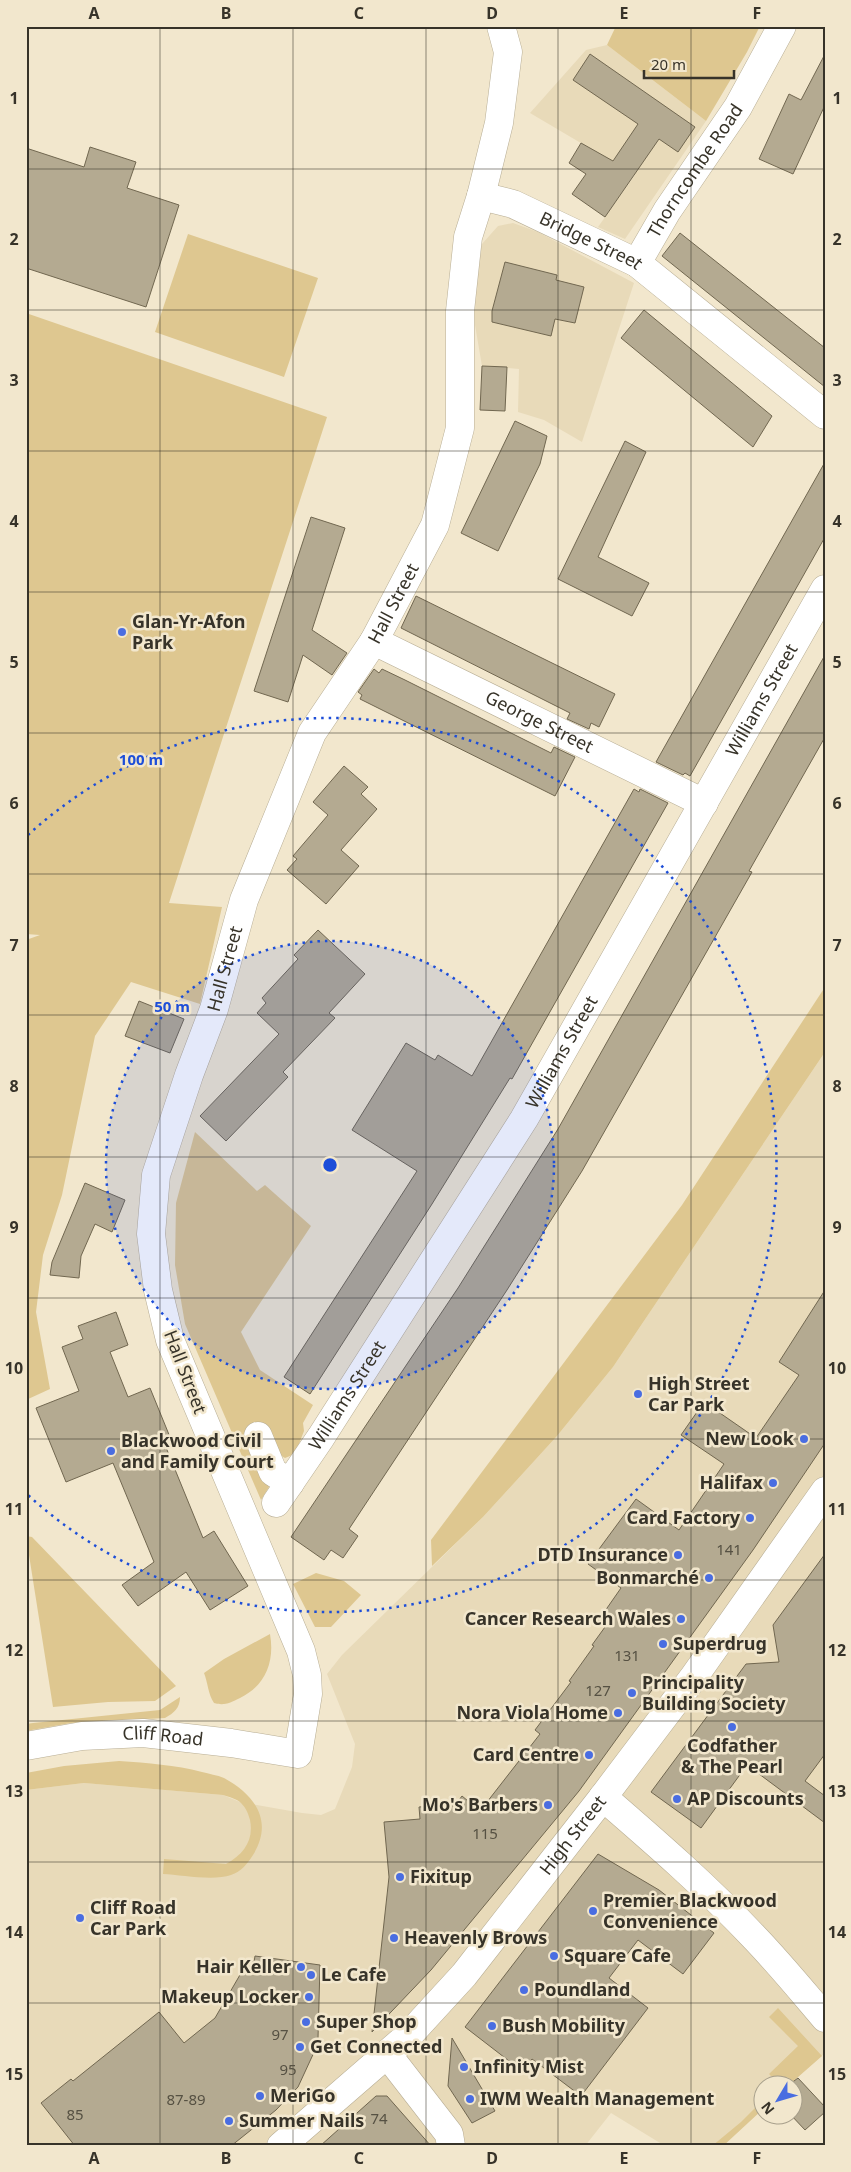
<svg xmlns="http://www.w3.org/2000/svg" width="851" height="2172" font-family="'Noto Sans',sans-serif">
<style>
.built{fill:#e8dab9}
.green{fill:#dec790}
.building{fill:#b4aa91;stroke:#716750}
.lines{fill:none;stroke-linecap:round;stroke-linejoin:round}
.minor-casing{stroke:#b8ae95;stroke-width:29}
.major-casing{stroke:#b8ae95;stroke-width:29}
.minor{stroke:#fff;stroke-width:28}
.major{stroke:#fff;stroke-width:28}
.grid{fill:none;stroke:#373329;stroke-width:1;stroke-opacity:0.55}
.ring{fill:none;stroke:#1d4ed8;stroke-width:2.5;stroke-dasharray:2.5 5}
.poi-dot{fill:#4a6de1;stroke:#f2e7cd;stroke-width:2}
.labels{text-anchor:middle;stroke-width:5;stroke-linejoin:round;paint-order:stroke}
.number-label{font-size:15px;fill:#565143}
.street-label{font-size:18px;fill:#373329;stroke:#f2e7cd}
.poi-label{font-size:18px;font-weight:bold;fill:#373329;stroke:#f2e7cd;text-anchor:start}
.centre{fill:#1d4ed8;stroke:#f2e7cd;stroke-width:2.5}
.ring-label{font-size:15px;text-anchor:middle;font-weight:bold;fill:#1d4ed8;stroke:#f2e7cd;stroke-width:5;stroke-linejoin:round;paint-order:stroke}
.neatline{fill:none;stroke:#373329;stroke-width:2}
.grid-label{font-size:16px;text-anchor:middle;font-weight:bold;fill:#373329}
</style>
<rect width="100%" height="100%" fill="#f2e7cd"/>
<path class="built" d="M 607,45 L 706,121 L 625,239 L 598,227 L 635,175 L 530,113 L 586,50 Z
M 513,223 L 538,232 L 634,283 L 582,442 L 544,420 L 518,412 L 519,369 L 482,366 L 475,325 L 474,277 L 482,244 L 498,226 Z
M 825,1052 L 825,2053 L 790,2084 L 764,2084 L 763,2109 L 723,2146 L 665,2146 L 611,2113 L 585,2146 L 26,2146 L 26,1790 L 84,1783 L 223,1795 L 240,1802 L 302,1813 L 321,1815 L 335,1809 L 352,1767 L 355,1744 L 327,1674 L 342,1655 L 483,1517 L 557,1436 L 613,1367 Z"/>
<path class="green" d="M 616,26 L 760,26 L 747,52 L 706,121 L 607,45 Z
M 188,234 L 318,278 L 284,377 L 155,332 Z
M 26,313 L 327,417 L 169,903 L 222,907 L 200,1004 L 131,982 L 95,1036 L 62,1195 L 43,1255 L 36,1312 L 50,1389 L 26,1400 L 26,940 L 40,935 L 26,934 Z
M 825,987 L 825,1052 L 613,1367 L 557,1436 L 483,1517 L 432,1566 L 431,1540 L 682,1205 Z
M 195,1132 L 257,1191 L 265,1185 L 311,1226 L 241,1332 L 260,1370 L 313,1405 L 303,1423 L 304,1431 L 295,1454 L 285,1458 L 246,1435 L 269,1487 L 261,1500 L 185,1324 L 175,1265 L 176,1203 Z
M 26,1536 L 32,1537 L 176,1686 L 155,1701 L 108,1702 L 53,1707 Z
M 316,1573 L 344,1581 L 361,1595 L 331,1627 L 315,1627 L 293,1584 Z
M 270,1634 C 275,1662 265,1686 240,1698 C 230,1703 224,1706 214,1703 C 208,1694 208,1683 204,1673 L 224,1659 Z
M 180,1697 C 180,1708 174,1713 165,1718 L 71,1723 L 26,1731 L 26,1724 L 33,1723 L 160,1710 Z
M 119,1761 C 148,1763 175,1765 202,1772 C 209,1774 217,1775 224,1778 C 255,1795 274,1821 253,1855 C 248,1863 241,1872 231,1875 C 214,1881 181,1875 163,1874 L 164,1859 L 226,1864 C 244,1854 254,1840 250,1820 C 248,1813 246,1808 241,1803 C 237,1799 229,1797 223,1795 L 84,1783 L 26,1790 L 26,1773 L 64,1766 Z
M 778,2008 L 822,2056 L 790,2084 L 779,2084 L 769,2074 L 798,2046 L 769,2017 Z
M 763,2100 L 763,2109 L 723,2146 L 712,2146 L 741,2122 Z"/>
<path class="building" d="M 590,54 L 695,127 L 678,152 L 659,139 L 605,217 L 572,194 L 586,174 L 569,163 L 581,143 L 613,161 L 638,124 L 573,80 Z
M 825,54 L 825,105 L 793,174 L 759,159 L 789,94 L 801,100 Z
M 90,147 L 136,162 L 127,188 L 179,205 L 146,307 L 26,268 L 26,148 L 84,167 Z
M 680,233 L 825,348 L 825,387 L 662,256 Z
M 505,262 L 557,275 L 556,280 L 584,287 L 575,323 L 555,319 L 551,336 L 492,322 L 492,311 Z
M 644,310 L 772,416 L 753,447 L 621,338 Z
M 482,366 L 507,367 L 505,411 L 480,410 Z
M 515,421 L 547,436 L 540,464 L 498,551 L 461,533 Z
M 625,441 L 646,452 L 598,557 L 649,583 L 632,616 L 558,579 Z
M 825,462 L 825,537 L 771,633 L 690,776 L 685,773 L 683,775 L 656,762 Z
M 311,517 L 345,528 L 312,630 L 347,653 L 332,675 L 303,655 L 288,702 L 254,691 Z
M 416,596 L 615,694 L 599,727 L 591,723 L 589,729 L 567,719 L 570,713 L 401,628 Z
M 825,655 L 825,737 L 749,871 L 752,872 L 582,1171 L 507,1290 L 349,1529 L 358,1536 L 343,1558 L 331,1550 L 324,1560 L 291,1537 L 458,1288 L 558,1129 Z
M 374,669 L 379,673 L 382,669 L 405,680 L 551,753 L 554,747 L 575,757 L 555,796 L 360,699 L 362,695 L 358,692 Z
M 344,766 L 368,787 L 361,794 L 377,809 L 341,850 L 359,866 L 326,904 L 287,870 L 297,859 L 293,856 L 328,815 L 313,802 Z
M 634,789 L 639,792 L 640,789 L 668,803 L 512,1079 L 510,1078 L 432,1204 L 310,1394 L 284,1377 L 417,1171 L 352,1130 L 406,1043 L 435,1060 L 438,1055 L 472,1076 Z
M 318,930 L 365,974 L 329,1013 L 335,1018 L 283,1072 L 288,1077 L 226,1141 L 200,1116 L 279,1034 L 257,1013 L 266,1003 L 262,998 L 298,959 L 294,955 Z
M 139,1001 L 184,1019 L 170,1053 L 125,1036 Z
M 85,1183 L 125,1200 L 112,1232 L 95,1224 L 81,1256 L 79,1278 L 50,1275 L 52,1262 Z
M 825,1290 L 825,1443 L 753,1550 L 579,1791 L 431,1970 L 372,2032 L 389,1877 L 384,1822 L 420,1819 L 419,1807 L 456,1804 L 462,1796 L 480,1811 L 540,1734 L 535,1730 L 571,1682 L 569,1681 L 594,1646 L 592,1645 L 605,1627 L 598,1621 L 621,1588 L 588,1564 L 636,1499 L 679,1530 L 724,1464 L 681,1435 L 704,1402 L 756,1438 L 799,1375 L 779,1362 Z
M 116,1312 L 128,1345 L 110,1352 L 128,1397 L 150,1388 L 172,1442 L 165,1445 L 203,1538 L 214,1531 L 248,1586 L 210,1610 L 186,1572 L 138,1606 L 122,1585 L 154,1562 L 113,1463 L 66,1482 L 36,1408 L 79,1391 L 62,1347 L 83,1339 L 78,1326 Z
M 825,1554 L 825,1754 L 805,1781 L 825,1796 L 825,1823 L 747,1765 L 701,1828 L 651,1792 L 746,1664 L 779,1662 L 773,1625 Z
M 598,1854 L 659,1890 L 714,1933 L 683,1974 L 638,1940 L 609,1978 L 648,2008 L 581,2096 L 532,2059 L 522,2071 L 465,2027 Z
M 255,1956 L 320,1965 L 318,2038 L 316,2048 L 298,2087 L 276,2110 L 231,2146 L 75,2146 L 41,2103 L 71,2079 L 73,2081 L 159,2012 L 184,2043 L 215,2018 L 248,1961 L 254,1962 Z
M 452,2038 L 495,2111 L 472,2123 L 448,2086 Z
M 798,2078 L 825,2107 L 825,2112 L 805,2130 L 790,2114 L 794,2114 L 794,2084 L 790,2084 Z
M 376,2096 L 387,2096 L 431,2146 L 320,2146 Z"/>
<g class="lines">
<g class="minor-casing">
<g id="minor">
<path id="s1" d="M 481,196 L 513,204 L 637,263 L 825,415"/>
<path id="s2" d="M 637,263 L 667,211 L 738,107 L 782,26"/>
<path id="s3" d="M 374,641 L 704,803"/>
<path d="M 258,1436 L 273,1472 L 290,1483"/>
<path id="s4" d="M 276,1503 L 321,1437 L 524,1119 L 825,589"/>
<path id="s5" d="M 26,1746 L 82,1736 L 143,1733 L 231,1743 L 298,1754 L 308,1694 L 307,1675 L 301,1651 L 170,1340 L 158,1290 L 151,1234 L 156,1175 L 189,1075 L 214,1009 L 244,900 L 312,733 L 374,641 L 435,525 L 460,428 L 460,311 L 468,237 L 481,196 L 499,123 L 508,52 L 501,26"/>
<path d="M 603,1797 C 655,1842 707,1887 754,1937 C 779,1963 802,1991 825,2018"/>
<path d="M 387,2054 L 449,2134 L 451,2146"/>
</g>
</g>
<g class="major-casing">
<g id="major">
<path id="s6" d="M 281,2146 L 409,2035 L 464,1975 L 603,1797 L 693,1678 L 825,1491"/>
</g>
</g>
<use href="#minor" class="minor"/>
<use href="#major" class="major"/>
</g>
<path class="grid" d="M 160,26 L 160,2146M 293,26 L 293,2146M 426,26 L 426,2146M 558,26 L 558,2146M 691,26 L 691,2146M 26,169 L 825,169M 26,310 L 825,310M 26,451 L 825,451M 26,592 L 825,592M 26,733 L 825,733M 26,874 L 825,874M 26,1015 L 825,1015M 26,1157 L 825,1157M 26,1298 L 825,1298M 26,1439 L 825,1439M 26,1580 L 825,1580M 26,1721 L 825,1721M 26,1862 L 825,1862M 26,2003 L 825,2003"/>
<circle cx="330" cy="1165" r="224" fill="#1d4ed8" fill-opacity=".12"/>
<g class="ring">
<circle cx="330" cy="1165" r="224"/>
<path d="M28 835A447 447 0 1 1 28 1495"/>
</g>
<g class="poi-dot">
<circle cx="122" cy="632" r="5"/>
<circle cx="638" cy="1394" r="5"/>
<circle cx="804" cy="1439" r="5"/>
<circle cx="111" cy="1451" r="5"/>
<circle cx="773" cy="1483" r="5"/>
<circle cx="750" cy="1518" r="5"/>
<circle cx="678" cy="1555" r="5"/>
<circle cx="709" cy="1578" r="5"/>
<circle cx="681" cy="1619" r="5"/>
<circle cx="663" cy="1644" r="5"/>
<circle cx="632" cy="1693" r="5"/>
<circle cx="618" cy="1713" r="5"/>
<circle cx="732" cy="1727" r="5"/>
<circle cx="589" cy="1755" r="5"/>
<circle cx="677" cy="1799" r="5"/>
<circle cx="548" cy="1805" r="5"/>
<circle cx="400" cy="1877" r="5"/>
<circle cx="593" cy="1911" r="5"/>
<circle cx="80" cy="1918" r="5"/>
<circle cx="394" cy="1938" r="5"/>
<circle cx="554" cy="1956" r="5"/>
<circle cx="301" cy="1967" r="5"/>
<circle cx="311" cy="1975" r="5"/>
<circle cx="524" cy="1990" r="5"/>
<circle cx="309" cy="1997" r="5"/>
<circle cx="306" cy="2022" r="5"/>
<circle cx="492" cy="2026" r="5"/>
<circle cx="300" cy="2047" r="5"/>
<circle cx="464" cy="2067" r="5"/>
<circle cx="260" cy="2096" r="5"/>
<circle cx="470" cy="2099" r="5"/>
<circle cx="229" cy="2121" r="5"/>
</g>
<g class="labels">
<g class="number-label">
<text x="729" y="1555">141</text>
<text x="627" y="1661">131</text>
<text x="598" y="1696">127</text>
<text x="485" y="1839">115</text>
<text x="280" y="2040">97</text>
<text x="288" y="2075">95</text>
<text x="186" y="2105">87-89</text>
<text x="75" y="2120">85</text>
<text x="379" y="2124">74</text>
</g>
<g class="street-label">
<text dy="6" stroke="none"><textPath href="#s2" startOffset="109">Thorncombe Road</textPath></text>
<text dy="6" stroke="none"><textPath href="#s1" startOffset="119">Bridge Street</textPath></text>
<text dy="6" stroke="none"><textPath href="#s5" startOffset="1506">Hall Street</textPath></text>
<text dy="6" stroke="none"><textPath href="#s4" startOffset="939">Williams Street</textPath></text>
<text dy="6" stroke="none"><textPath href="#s3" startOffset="184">George Street</textPath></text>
<text dy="6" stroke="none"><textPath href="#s5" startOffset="1101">Hall Street</textPath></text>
<text dy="6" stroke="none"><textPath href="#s4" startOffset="534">Williams Street</textPath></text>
<text transform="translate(185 1372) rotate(69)" y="6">Hall Street</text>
<text dy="6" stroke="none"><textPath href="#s4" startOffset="129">Williams Street</textPath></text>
<text dy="6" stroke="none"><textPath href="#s5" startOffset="138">Cliff Road</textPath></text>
<text dy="6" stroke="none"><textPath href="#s6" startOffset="428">High Street</textPath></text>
</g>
<g class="poi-label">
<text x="132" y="628">Glan-Yr-Afon<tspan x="132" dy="21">Park</tspan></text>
<text x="648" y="1390">High Street<tspan x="648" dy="21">Car Park</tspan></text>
<text x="794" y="1445" text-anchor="end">New Look</text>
<text x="121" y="1447">Blackwood Civil<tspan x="121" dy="21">and Family Court</tspan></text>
<text x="763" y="1489" text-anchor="end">Halifax</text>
<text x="740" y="1524" text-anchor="end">Card Factory</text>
<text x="668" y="1561" text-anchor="end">DTD Insurance</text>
<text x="699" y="1584" text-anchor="end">Bonmarché</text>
<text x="671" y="1625" text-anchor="end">Cancer Research Wales</text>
<text x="673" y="1650">Superdrug</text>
<text x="642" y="1689">Principality<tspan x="642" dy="21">Building Society</tspan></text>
<text x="608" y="1719" text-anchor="end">Nora Viola Home</text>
<text x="732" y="1752" text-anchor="middle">Codfather<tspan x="732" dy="21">&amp; The Pearl</tspan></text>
<text x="579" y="1761" text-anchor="end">Card Centre</text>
<text x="687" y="1805">AP Discounts</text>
<text x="538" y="1811" text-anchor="end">Mo's Barbers</text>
<text x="410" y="1883">Fixitup</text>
<text x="603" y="1907">Premier Blackwood<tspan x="603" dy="21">Convenience</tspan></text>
<text x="90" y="1914">Cliff Road<tspan x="90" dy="21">Car Park</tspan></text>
<text x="404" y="1944">Heavenly Brows</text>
<text x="564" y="1962">Square Cafe</text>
<text x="291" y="1973" text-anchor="end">Hair Keller</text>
<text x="321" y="1981">Le Cafe</text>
<text x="534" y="1996">Poundland</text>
<text x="299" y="2003" text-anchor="end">Makeup Locker</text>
<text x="316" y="2028">Super Shop</text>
<text x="502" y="2032">Bush Mobility</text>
<text x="310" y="2053">Get Connected</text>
<text x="474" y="2073">Infinity Mist</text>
<text x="270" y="2102">MeriGo</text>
<text x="480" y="2105">IWM Wealth Management</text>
<text x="239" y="2127">Summer Nails</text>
</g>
</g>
<circle cx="330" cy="1165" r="8" class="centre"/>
<g class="ring-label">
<text x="141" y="765">100 m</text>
<text x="172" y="1012">50 m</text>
</g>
<rect width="851" height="2172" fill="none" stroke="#f2e7cd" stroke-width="55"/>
<g transform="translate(778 2100) rotate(232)"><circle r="24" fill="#f2e7cd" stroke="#a79f8b"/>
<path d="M0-4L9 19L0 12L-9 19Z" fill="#4a6de1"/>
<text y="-8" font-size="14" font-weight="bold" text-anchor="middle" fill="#373329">N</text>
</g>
<path d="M644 70v8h90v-8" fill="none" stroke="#373329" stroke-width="2.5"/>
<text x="651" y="70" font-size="15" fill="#373329" stroke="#f2e7cd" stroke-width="4" paint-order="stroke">20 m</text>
<rect x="28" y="28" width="796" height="2116" class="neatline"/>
<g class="grid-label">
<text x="94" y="19">A</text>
<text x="226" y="19">B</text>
<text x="359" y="19">C</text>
<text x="492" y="19">D</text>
<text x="624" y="19">E</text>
<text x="757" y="19">F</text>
<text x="14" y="104">1</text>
<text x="837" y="104">1</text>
<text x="14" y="245">2</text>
<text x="837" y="245">2</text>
<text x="14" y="386">3</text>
<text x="837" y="386">3</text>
<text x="14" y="527">4</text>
<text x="837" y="527">4</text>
<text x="14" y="668">5</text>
<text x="837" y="668">5</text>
<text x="14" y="809">6</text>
<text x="837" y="809">6</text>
<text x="14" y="951">7</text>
<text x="837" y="951">7</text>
<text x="14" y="1092">8</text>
<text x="837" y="1092">8</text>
<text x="14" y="1233">9</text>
<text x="837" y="1233">9</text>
<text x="14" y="1374">10</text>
<text x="837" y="1374">10</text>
<text x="14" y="1515">11</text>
<text x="837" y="1515">11</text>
<text x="14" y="1656">12</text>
<text x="837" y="1656">12</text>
<text x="14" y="1797">13</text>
<text x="837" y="1797">13</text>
<text x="14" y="1938">14</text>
<text x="837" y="1938">14</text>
<text x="14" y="2080">15</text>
<text x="837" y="2080">15</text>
<text x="94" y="2164">A</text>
<text x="226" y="2164">B</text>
<text x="359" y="2164">C</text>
<text x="492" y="2164">D</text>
<text x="624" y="2164">E</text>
<text x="757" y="2164">F</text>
</g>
</svg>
